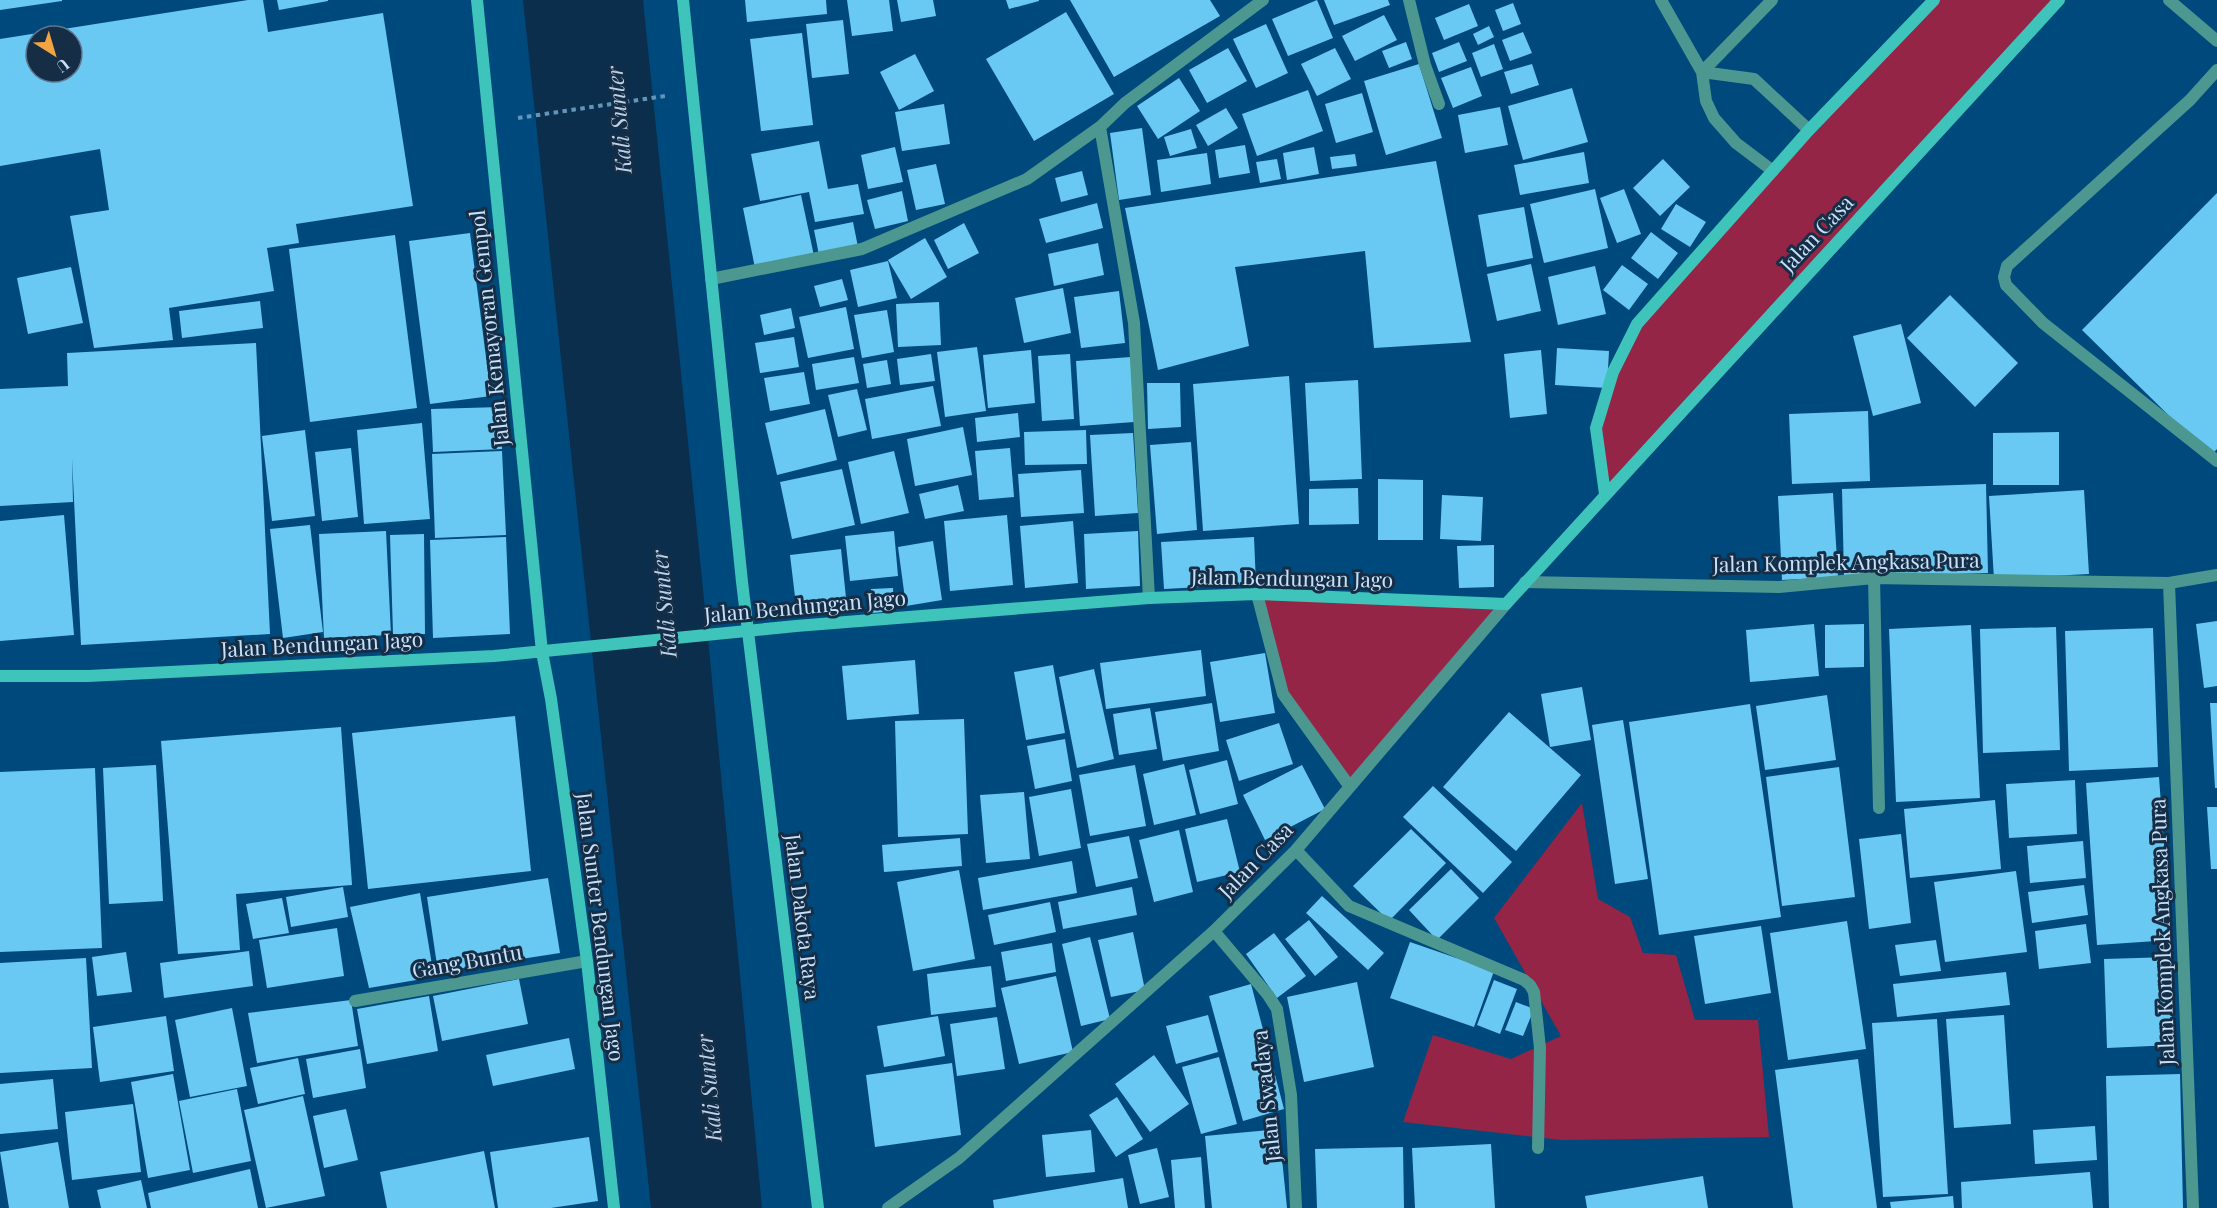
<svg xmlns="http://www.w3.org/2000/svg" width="2217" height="1208" font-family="'Playfair Display',serif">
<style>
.green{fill:#952546}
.water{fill:#0b2e4c}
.building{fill:#6ac9f2;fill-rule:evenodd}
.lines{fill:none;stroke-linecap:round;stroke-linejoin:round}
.path{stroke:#6394ba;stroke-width:4;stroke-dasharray:4.5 4.5;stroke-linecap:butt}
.lane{stroke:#4d9791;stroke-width:12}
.street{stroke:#4d9791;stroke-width:12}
.secondary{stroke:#3ec4ba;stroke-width:12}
.labels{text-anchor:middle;stroke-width:6;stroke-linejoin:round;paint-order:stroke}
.street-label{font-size:21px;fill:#c8e1f9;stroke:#152e46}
.water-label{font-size:22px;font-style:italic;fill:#bbd2e8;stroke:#152e46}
</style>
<rect width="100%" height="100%" fill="#00497c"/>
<path class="green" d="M 1938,0 L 2059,0 L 1605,494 L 1596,428 L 1637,324 Z
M 1257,594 L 1506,604 L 1350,787 L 1283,694 Z
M 1582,803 L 1598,899 L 1630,917 L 1643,953 L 1676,955 L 1695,1020 L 1758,1020 L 1769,1137 L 1562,1140 L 1403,1122 L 1433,1035 L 1511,1059 L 1561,1036 L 1494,918 Z"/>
<path class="water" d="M 523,0 L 643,0 L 708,638 L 762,1208 L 651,1208 Z"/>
<path class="building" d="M 0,0 L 62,0 L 62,1 L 0,10 Z
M 248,0 L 263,0 L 268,32 L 383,13 L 413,206 L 296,224 L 299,243 L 267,248 L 274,291 L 169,308 L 173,340 L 94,348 L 70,216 L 109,210 L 100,149 L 0,166 L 0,39 ZM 36,36 L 72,36 L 72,72 L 36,72 Z
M 277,0 L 328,0 L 328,1 L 279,10 Z
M 745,0 L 826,0 L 827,14 L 747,22 Z
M 847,0 L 889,0 L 893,31 L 852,36 Z
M 897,0 L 933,0 L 936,16 L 901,22 Z
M 1006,0 L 1039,0 L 1039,1 L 1009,9 Z
M 1070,0 L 1210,0 L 1220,16 L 1114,77 Z
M 1317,0 L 1333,38 L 1288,56 L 1272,19 Z
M 1324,0 L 1388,0 L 1390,5 L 1334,25 Z
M 1513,3 L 1521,24 L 1503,31 L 1495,10 Z
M 1469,4 L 1478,26 L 1444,40 L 1435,18 Z
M 1066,12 L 1114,94 L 1034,141 L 986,59 Z
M 1384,15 L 1397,40 L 1355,61 L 1342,36 Z
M 843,20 L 849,74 L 812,78 L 806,24 Z
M 1266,24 L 1288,73 L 1256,88 L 1233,39 Z
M 1489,26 L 1494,37 L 1478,45 L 1473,34 Z
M 1523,32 L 1532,53 L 1510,61 L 1502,40 Z
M 802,33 L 813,125 L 761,131 L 750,39 Z
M 1406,42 L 1412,59 L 1389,68 L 1382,51 Z
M 1459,42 L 1467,61 L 1439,72 L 1432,53 Z
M 1494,44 L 1503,69 L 1481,77 L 1472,53 Z
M 1228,48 L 1247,81 L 1207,103 L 1189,70 Z
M 1335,48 L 1351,79 L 1317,96 L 1301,64 Z
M 915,54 L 934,91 L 899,110 L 880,72 Z
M 1419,64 L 1442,138 L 1386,155 L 1364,81 Z
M 1532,64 L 1539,85 L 1511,94 L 1504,72 Z
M 1471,67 L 1482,96 L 1453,108 L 1441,78 Z
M 1179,78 L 1200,111 L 1158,139 L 1137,106 Z
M 1572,88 L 1588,142 L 1523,160 L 1508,106 Z
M 1308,90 L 1323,131 L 1257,156 L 1242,114 Z
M 1362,93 L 1373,132 L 1336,143 L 1325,104 Z
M 944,104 L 950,144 L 902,151 L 895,112 Z
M 1500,107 L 1508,145 L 1465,153 L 1458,115 Z
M 1226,108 L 1238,128 L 1208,146 L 1196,125 Z
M 1142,128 L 1151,195 L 1119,200 L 1110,133 Z
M 1191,129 L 1197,148 L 1170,156 L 1164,137 Z
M 819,141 L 828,189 L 858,184 L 864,214 L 815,222 L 809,192 L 760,201 L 751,154 Z
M 1245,145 L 1250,173 L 1219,178 L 1215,150 Z
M 895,147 L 903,182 L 868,189 L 861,155 Z
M 1314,147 L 1319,174 L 1287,180 L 1283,153 Z
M 1584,152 L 1589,183 L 1520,195 L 1514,165 Z
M 1207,153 L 1211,184 L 1161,192 L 1157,160 Z
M 1355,154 L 1357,166 L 1332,169 L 1330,157 Z
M 1277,159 L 1281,179 L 1260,183 L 1256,162 Z
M 1663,159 L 1690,187 L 1660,216 L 1633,188 Z
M 1436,161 L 1471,342 L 1374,348 L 1365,251 L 1235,267 L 1249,346 L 1158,370 L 1125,208 Z
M 936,164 L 945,204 L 916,210 L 907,170 Z
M 1082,171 L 1088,195 L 1061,202 L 1055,178 Z
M 1595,189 L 1608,248 L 1544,263 L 1530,204 Z
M 1624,189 L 1641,234 L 1617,243 L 1600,198 Z
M 902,191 L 908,221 L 875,229 L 867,200 Z
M 2217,193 L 2217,449 L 2210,456 L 2082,330 Z
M 801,195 L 814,256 L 755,268 L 743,208 Z
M 1097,203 L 1103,228 L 1046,243 L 1039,219 Z
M 1676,204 L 1706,222 L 1690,247 L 1661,229 Z
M 1524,207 L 1533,258 L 1487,267 L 1478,215 Z
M 853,222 L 858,247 L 819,255 L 814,230 Z
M 964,223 L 979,253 L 948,269 L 934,240 Z
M 1651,232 L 1678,253 L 1658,279 L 1631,258 Z
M 470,233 L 491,396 L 430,404 L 409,241 Z
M 395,235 L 417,408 L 310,422 L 289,249 Z
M 925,238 L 947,277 L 911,299 L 888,260 Z
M 1098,243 L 1104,275 L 1054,286 L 1048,254 Z
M 888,261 L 897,298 L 858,307 L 850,270 Z
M 1531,264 L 1541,311 L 1497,321 L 1487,274 Z
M 1622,265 L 1648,284 L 1629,310 L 1603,290 Z
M 1595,266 L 1606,314 L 1558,325 L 1548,277 Z
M 71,267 L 83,323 L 28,334 L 17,278 Z
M 842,279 L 848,300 L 820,307 L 814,286 Z
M 1063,288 L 1071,333 L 1024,343 L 1015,298 Z
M 1119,291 L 1125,343 L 1081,348 L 1074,297 Z
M 1950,295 L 2018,363 L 1975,407 L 1907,338 Z
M 260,301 L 263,328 L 182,338 L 179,311 Z
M 939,302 L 941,345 L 898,347 L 896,304 Z
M 846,307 L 854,349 L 808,358 L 799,317 Z
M 791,308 L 795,328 L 764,335 L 760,315 Z
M 887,310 L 894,352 L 862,358 L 854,315 Z
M 1901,324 L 1921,403 L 1873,416 L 1853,336 Z
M 794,337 L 799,367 L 760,373 L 755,343 Z
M 256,343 L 270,634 L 81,645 L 72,458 L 73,502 L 0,506 L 0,389 L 68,386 L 67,353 Z
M 977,347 L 986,411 L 945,417 L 937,352 Z
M 1557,348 L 1609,351 L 1607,388 L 1555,385 Z
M 1031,350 L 1035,403 L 988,408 L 983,355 Z
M 1541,350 L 1547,414 L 1510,418 L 1504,354 Z
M 931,354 L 935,381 L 900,385 L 897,359 Z
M 1070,354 L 1074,419 L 1042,421 L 1038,356 Z
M 854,357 L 859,383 L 816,390 L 812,364 Z
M 1131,357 L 1134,422 L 1080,426 L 1076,361 Z
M 887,360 L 891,384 L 867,388 L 863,364 Z
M 804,372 L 810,404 L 770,411 L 764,378 Z
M 1289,376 L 1299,524 L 1203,531 L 1193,384 Z
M 1358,380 L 1362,479 L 1310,481 L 1305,383 Z
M 1147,383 L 1180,383 L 1181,427 L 1148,429 Z
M 933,386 L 941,426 L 872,439 L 865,399 Z
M 857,389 L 867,430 L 838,437 L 828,395 Z
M 501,407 L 502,449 L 433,452 L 431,409 Z
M 825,409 L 837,460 L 777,475 L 765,423 Z
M 1868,411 L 1870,481 L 1792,484 L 1789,414 Z
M 1018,413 L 1020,437 L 977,442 L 975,418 Z
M 422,423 L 430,519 L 364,524 L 357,430 Z
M 963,427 L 972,475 L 915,486 L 907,439 Z
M 305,430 L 315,516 L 272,521 L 262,436 Z
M 1086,430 L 1087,464 L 1025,465 L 1024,432 Z
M 2059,432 L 2059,485 L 1993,485 L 1993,433 Z
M 1133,433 L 1138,513 L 1095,516 L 1090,435 Z
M 1191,442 L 1197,530 L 1157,534 L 1150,445 Z
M 351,448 L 358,517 L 322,521 L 315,452 Z
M 1010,448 L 1014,497 L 979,500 L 975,451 Z
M 502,451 L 506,535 L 435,538 L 432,454 Z
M 894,451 L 909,513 L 861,524 L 848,462 Z
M 842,469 L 855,525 L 792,539 L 780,482 Z
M 1081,470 L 1084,513 L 1021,517 L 1018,474 Z
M 1378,479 L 1423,480 L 1423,540 L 1378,540 Z
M 1986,484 L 1988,573 L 1844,577 L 1842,489 Z
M 958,485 L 964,511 L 925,519 L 919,494 Z
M 1358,488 L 1359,524 L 1309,525 L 1309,489 Z
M 2084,490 L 2089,574 L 1994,579 L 1989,496 Z
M 1833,493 L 1838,577 L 1782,580 L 1778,496 Z
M 1442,495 L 1483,497 L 1481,541 L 1440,539 Z
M 64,515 L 74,635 L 0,641 L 0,521 Z
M 1007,515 L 1013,585 L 950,591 L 944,521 Z
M 1073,521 L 1078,583 L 1025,588 L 1020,526 Z
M 310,525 L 323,632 L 283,638 L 270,529 Z
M 386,531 L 391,635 L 324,638 L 319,534 Z
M 894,531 L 898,576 L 850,581 L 845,536 Z
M 1138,531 L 1140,586 L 1086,589 L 1084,534 Z
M 424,534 L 425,634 L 393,634 L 390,535 Z
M 506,537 L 510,634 L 433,638 L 430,540 Z
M 1254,537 L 1256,584 L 1164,589 L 1161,542 Z
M 933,541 L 942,600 L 906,606 L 898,547 Z
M 1494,545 L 1494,587 L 1459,588 L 1457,546 Z
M 841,549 L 846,598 L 796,605 L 790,555 Z
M 893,588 L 894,611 L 872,613 L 871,589 Z
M 2217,621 L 2217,686 L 2204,688 L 2196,624 Z
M 1814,624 L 1819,676 L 1750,682 L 1746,630 Z
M 1864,624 L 1864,667 L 1825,668 L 1825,625 Z
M 1971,625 L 1980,798 L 1896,802 L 1889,629 Z
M 2056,627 L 2060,750 L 1983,753 L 1980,629 Z
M 2153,628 L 2158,767 L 2069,771 L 2065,631 Z
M 1201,650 L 1206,696 L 1106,709 L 1100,663 Z
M 1265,653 L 1275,713 L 1220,722 L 1210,662 Z
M 915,660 L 919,714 L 847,720 L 842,666 Z
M 1053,665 L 1065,733 L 1026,740 L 1014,672 Z
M 1094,669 L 1114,759 L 1077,768 L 1059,677 Z
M 1582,687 L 1591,740 L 1550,747 L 1541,694 Z
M 1827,695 L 1836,760 L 1765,770 L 1756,706 Z
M 1212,703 L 1219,751 L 1163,761 L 1155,712 Z
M 2210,703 L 2217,703 L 2217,788 L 2215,788 Z
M 1750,704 L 1781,917 L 1659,935 L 1629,722 Z
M 1150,708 L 1157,749 L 1119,755 L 1113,714 Z
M 1509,712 L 1581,775 L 1516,851 L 1443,787 Z
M 515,716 L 531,871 L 368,889 L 352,733 Z
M 964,719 L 968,834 L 898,837 L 895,721 Z
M 1623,720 L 1648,879 L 1615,884 L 1592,725 Z
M 1279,723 L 1293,764 L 1239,781 L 1226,740 Z
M 341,727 L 352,885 L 236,894 L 240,950 L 178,954 L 161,741 Z
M 1065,739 L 1072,781 L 1035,789 L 1027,746 Z
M 1227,760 L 1238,804 L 1200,814 L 1189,770 Z
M 1184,764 L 1196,815 L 1154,825 L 1143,774 Z
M 156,765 L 163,901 L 109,904 L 103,768 Z
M 1135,765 L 1146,826 L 1090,836 L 1079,775 Z
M 1302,765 L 1325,809 L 1265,840 L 1243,795 Z
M 1839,767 L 1855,897 L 1782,906 L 1766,777 Z
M 95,768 L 102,948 L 0,952 L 0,772 Z
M 2159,777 L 2171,940 L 2097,945 L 2086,783 Z
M 2075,780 L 2077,834 L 2009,838 L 2006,784 Z
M 1433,786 L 1512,862 L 1483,893 L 1403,817 Z
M 1071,789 L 1081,848 L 1039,856 L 1029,797 Z
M 1024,792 L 1030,859 L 986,863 L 980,795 Z
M 1995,800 L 2001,869 L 1910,878 L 1904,809 Z
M 2207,807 L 2217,807 L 2217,869 L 2211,869 Z
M 1227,819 L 1240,872 L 1197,882 L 1185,829 Z
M 1411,829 L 1446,863 L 1389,921 L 1353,886 Z
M 1179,830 L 1193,892 L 1154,902 L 1139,840 Z
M 1901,834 L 1911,923 L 1869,929 L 1859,839 Z
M 1129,836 L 1138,878 L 1096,887 L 1087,844 Z
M 960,838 L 962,866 L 884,872 L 882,845 Z
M 2083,841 L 2086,878 L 2030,883 L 2027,846 Z
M 1072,861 L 1077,893 L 983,910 L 978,878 Z
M 1451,869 L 1479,898 L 1437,940 L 1409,910 Z
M 959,870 L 975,959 L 913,971 L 897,882 Z
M 2016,871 L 2027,952 L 1945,962 L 1934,882 Z
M 548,878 L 560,953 L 438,972 L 427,897 Z
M 2084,885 L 2088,915 L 2032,923 L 2028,892 Z
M 343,887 L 348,917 L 291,927 L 286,897 Z
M 1132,887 L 1137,915 L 1063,929 L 1058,902 Z
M 420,893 L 434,977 L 369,988 L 350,907 Z
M 1322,896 L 1384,953 L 1368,970 L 1306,913 Z
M 282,898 L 289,933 L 253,939 L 246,904 Z
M 1050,902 L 1056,932 L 994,945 L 988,915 Z
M 1309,920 L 1338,957 L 1315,976 L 1285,939 Z
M 1847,921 L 1866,1049 L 1788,1060 L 1770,933 Z
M 2086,924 L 2091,963 L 2039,969 L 2035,931 Z
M 1761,926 L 1771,993 L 1705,1004 L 1694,936 Z
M 337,928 L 344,976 L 267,988 L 259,940 Z
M 1133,932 L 1145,990 L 1111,997 L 1098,940 Z
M 1274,933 L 1306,976 L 1277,998 L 1246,954 Z
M 1090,937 L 1110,1019 L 1081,1026 L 1062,944 Z
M 1936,940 L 1941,971 L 1900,976 L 1895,945 Z
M 1410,942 L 1494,971 L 1474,1027 L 1390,998 Z
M 1052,943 L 1056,972 L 1006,981 L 1001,952 Z
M 249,951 L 253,986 L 164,998 L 160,963 Z
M 126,952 L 132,992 L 97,996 L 92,957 Z
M 2170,957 L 2173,1045 L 2107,1048 L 2104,959 Z
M 86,958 L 92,1068 L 0,1073 L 0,963 Z
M 991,966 L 996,1007 L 931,1015 L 927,974 Z
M 2006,972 L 2010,1005 L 1897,1017 L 1893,984 Z
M 1056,976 L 1073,1052 L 1019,1064 L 1001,988 Z
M 519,979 L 528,1024 L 442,1041 L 433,996 Z
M 1494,980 L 1517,989 L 1500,1034 L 1477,1025 Z
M 1357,982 L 1374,1067 L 1304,1082 L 1287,997 Z
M 1251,984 L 1284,1109 L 1243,1121 L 1209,996 Z
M 429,996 L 438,1051 L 367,1064 L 357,1009 Z
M 351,1000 L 358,1046 L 257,1063 L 248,1013 Z
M 1516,1002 L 1534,1009 L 1523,1036 L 1505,1030 Z
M 232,1008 L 247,1086 L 190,1097 L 175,1020 Z
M 1208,1015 L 1218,1052 L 1176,1064 L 1166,1026 Z
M 2004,1015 L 2011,1124 L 1954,1128 L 1946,1019 Z
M 166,1016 L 174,1071 L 100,1082 L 93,1027 Z
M 938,1016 L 945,1056 L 884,1067 L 877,1026 Z
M 997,1017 L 1005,1069 L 957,1076 L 950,1024 Z
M 1937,1019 L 1948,1194 L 1883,1197 L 1872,1023 Z
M 569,1038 L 575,1069 L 493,1086 L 486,1055 Z
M 360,1049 L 366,1088 L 313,1098 L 306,1059 Z
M 1154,1055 L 1189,1104 L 1150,1132 L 1115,1084 Z
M 1219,1057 L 1237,1124 L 1201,1134 L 1182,1067 Z
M 298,1058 L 305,1094 L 258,1104 L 250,1068 Z
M 1858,1059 L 1877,1208 L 1793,1208 L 1775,1070 Z
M 952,1063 L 961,1135 L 875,1147 L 866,1075 Z
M 173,1074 L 190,1170 L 148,1178 L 131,1082 Z
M 2180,1074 L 2183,1208 L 2109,1208 L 2106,1076 Z
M 53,1079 L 58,1129 L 0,1134 L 0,1084 Z
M 237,1089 L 251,1161 L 193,1173 L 179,1101 Z
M 303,1096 L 325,1196 L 266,1208 L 244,1110 Z
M 1117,1097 L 1143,1139 L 1116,1157 L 1089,1115 Z
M 133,1104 L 141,1172 L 72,1180 L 65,1112 Z
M 346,1109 L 358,1160 L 324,1168 L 313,1116 Z
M 2095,1126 L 2097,1160 L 2035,1164 L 2033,1130 Z
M 1279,1129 L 1287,1208 L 1212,1208 L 1205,1136 Z
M 1091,1130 L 1095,1172 L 1046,1177 L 1042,1135 Z
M 589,1137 L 598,1201 L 551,1208 L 498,1208 L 490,1152 Z
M 58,1142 L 69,1208 L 9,1208 L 0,1152 Z
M 1491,1144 L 1495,1208 L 1415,1208 L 1412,1148 Z
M 1403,1147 L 1404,1208 L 1317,1208 L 1315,1149 Z
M 1157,1148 L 1169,1197 L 1140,1204 L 1128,1155 Z
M 484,1151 L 495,1208 L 387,1208 L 380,1172 Z
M 1201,1157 L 1205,1208 L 1175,1208 L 1171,1160 Z
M 250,1169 L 258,1208 L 151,1208 L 148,1193 Z
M 2090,1172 L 2093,1208 L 1962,1208 L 1961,1182 Z
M 1703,1176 L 1708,1208 L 1587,1208 L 1585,1196 Z
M 1123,1178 L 1128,1208 L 994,1208 L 993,1200 Z
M 141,1180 L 147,1208 L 101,1208 L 97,1190 Z
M 1953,1196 L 1954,1208 L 1891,1208 L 1890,1202 Z"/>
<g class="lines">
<path class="path" d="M 518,118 L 665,96"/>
<path class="lane" d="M 1661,0 L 1702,72 L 1706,101 L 1714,118 L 1736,143 L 1773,171
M 2217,70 L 2190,100 L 2007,266 L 2004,277 L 2006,285 L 2043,323 L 2217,461
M 1702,72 L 1754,79 L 1809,130
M 1702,72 L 1772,0"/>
<path class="street" d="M 1409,0 L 1425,65 L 1439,104
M 2169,0 L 2217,41
M 1100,127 L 1134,323 L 1149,598
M 711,279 L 862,249 L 1027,179 L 1100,127 L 1125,103 L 1263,0
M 1874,578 L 1879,808
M 1525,582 L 1779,587 L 1874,578 L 2169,583 L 2217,575
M 2169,583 L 2193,1208
M 1257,594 L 1283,694 L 1350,787
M 1296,850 L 1349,906 L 1524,980 L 1530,985 L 1534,992 L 1540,1048 L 1538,1148
M 1214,931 L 1268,995 L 1277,1009 L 1291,1095 L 1296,1208
M 355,1001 L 587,961
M 888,1208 L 959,1158 L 1214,931 L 1296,850 L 1506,604"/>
<path class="secondary" d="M 477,0 L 542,652 L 551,699 L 587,961 L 614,1208
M 683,0 L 742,582 L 818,1208
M 1605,494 L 1596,428 L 1613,372 L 1637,324 L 1809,130 L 1934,0
M 0,676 L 88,676 L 494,656 L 796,626 L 1149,598 L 1257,594 L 1506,604 L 2059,0"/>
</g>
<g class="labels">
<g class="street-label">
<text transform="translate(1817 234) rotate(-47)" y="7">Jalan Casa</text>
<text transform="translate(490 328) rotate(-96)" y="7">Jalan Kemayoran Gempol</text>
<text transform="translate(1846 563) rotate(-1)" y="7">Jalan Komplek Angkasa Pura</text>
<text transform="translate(1292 579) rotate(1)" y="7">Jalan Bendungan Jago</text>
<text transform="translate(805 607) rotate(-5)" y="7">Jalan Bendungan Jago</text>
<text transform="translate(322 645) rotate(-3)" y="7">Jalan Bendungan Jago</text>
<text transform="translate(1256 861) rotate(-46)" y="7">Jalan Casa</text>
<text transform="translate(802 917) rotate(83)" y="7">Jalan Dakota Raya</text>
<text transform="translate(600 927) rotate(83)" y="7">Jalan Sunter Bendungan Jago</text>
<text transform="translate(2163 932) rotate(-92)" y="7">Jalan Komplek Angkasa Pura</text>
<text transform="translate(467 962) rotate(-10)" y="7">Gang Buntu</text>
<text transform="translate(1267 1096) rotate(-96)" y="7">Jalan Swadaya</text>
</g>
<g class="water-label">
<text transform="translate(619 120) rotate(-95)" y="8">Kali Sunter</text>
<text transform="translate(664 604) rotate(-95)" y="8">Kali Sunter</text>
<text transform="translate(709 1088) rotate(-95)" y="8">Kali Sunter</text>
</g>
</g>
<g transform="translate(54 54) rotate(143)"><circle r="28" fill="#152e46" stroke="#5d768e" stroke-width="1.5"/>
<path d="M0-4.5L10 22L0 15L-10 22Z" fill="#f3a442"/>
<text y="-9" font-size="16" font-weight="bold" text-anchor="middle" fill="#c8e1f9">U</text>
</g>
</svg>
